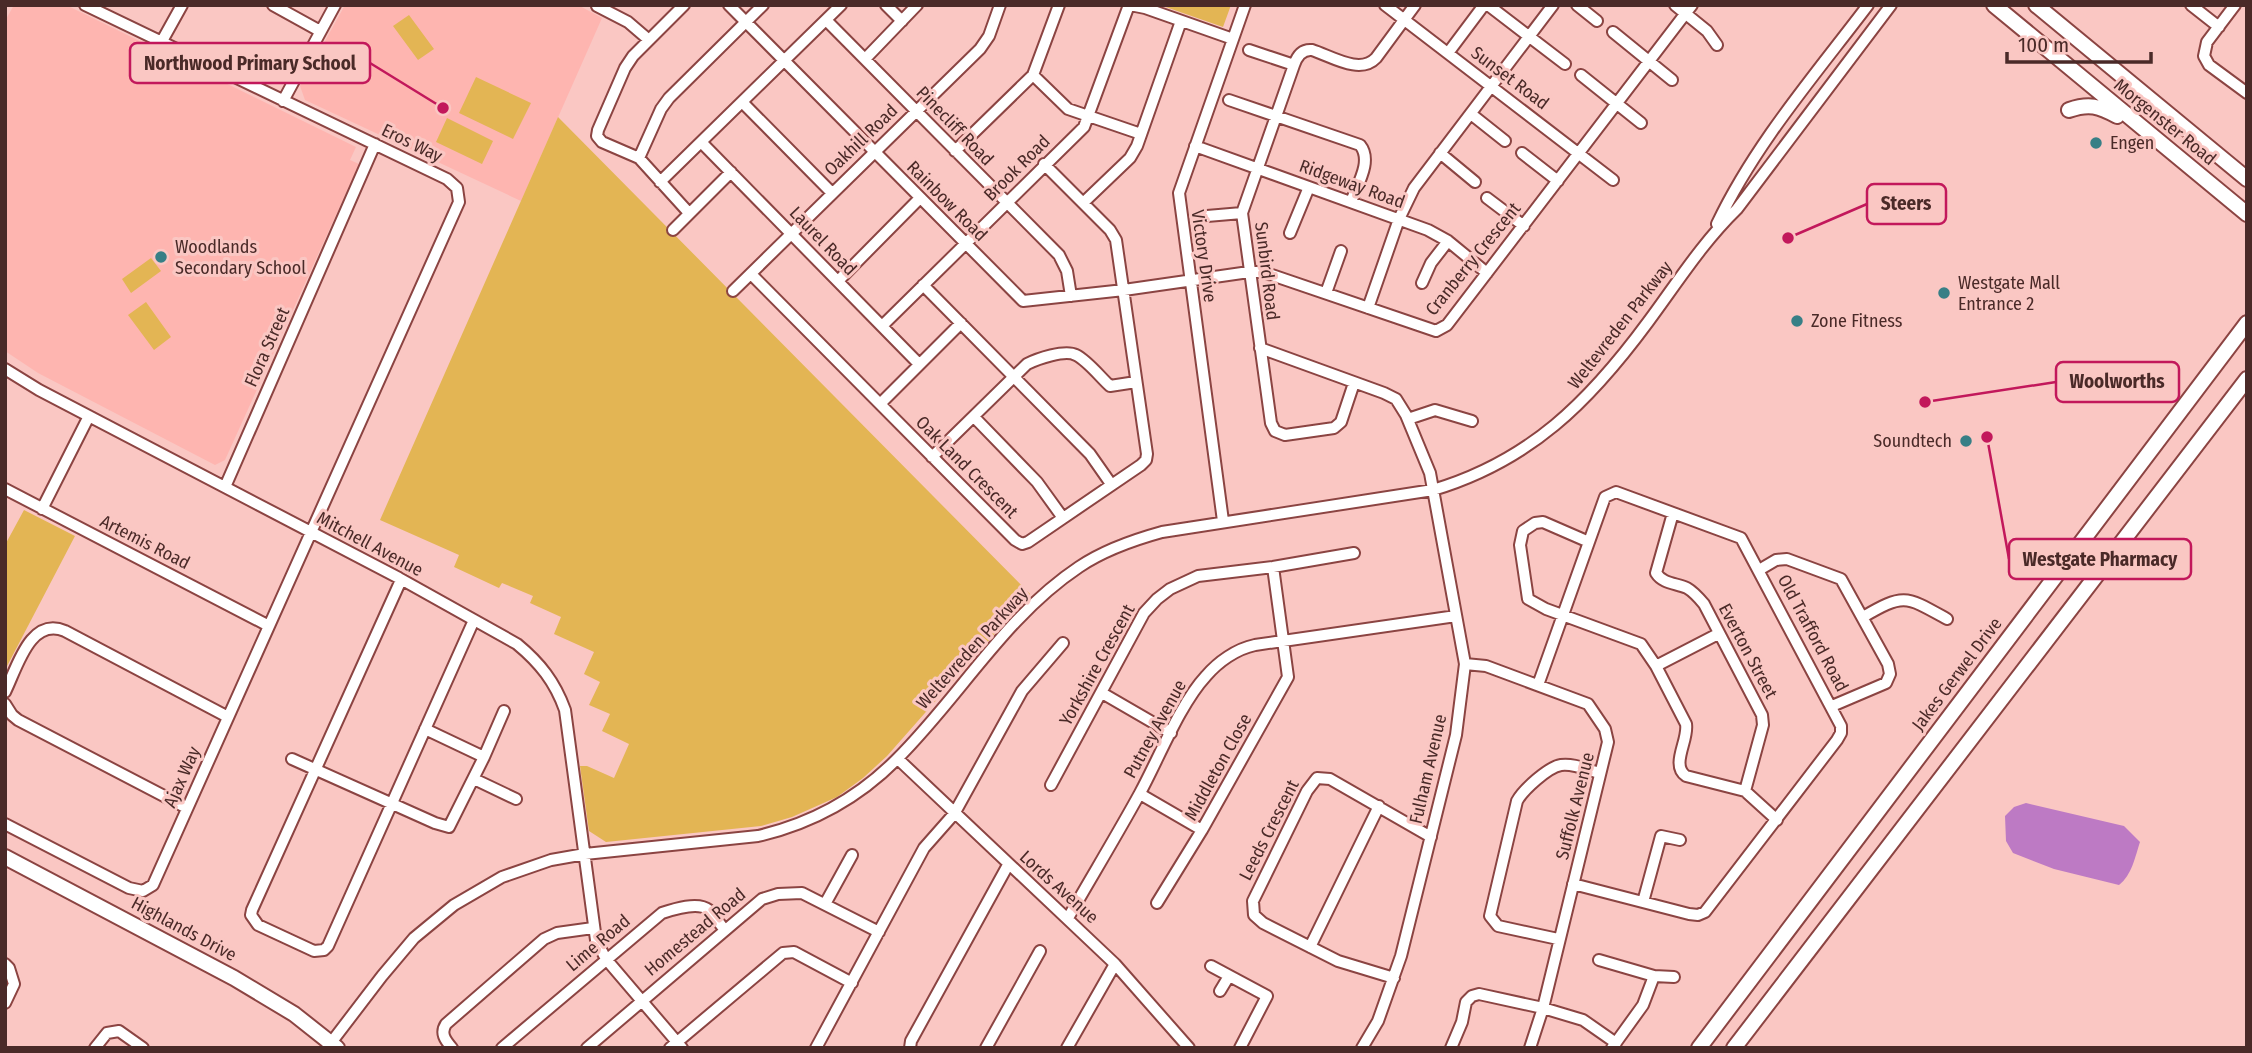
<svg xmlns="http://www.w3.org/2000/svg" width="2252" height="1053" font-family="'Fira Sans Condensed',sans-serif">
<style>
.built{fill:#feb5b0}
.green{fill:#e3b554}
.water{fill:#bd7ac4}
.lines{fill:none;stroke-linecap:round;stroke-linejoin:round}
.minor-casing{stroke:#8b4442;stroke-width:14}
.major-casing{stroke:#8b4442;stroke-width:18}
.minor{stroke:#fff;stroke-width:10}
.major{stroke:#fff;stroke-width:14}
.poi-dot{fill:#377f86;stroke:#fac7c3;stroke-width:2.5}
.labels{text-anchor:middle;stroke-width:6;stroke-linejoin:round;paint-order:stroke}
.street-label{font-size:18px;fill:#4a2a28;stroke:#fac7c3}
.poi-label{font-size:18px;fill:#4a2a28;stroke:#fac7c3;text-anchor:start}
.leader{fill:none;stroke:#c2185b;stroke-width:2.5}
.callout-dot{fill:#c2185b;stroke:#fac7c3;stroke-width:2.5}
.callout{fill:#fac7c3;stroke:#c2185b;stroke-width:2.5}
.callout-label{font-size:19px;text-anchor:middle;font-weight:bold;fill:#4a2a28}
</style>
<rect width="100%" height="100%" fill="#fac7c3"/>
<path class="built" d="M 14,5 L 66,5 L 356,147 L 350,160 L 359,164 L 225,460 L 215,465 L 38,373 L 5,351 L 5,21 Z
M 345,5 L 578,5 L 602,18 L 521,201 L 305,100 L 300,86 Z"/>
<path class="green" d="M 1160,5 L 1231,5 L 1223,27 Z
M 409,15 L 434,49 L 418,60 L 393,26 Z
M 476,77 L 531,103 L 513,139 L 459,113 Z
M 558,117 L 1030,594 L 887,756 L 863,778 L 837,797 L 792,817 L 761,826 L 606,842 L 589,831 L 580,766 L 587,766 L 614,778 L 629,744 L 602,731 L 610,714 L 589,705 L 600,682 L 584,674 L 594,652 L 554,634 L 561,617 L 530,603 L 533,596 L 502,583 L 499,588 L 454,567 L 459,555 L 380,520 Z
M 447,118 L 493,141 L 482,164 L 436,142 Z
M 151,258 L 161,271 L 131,293 L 122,279 Z
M 146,302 L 171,337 L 154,350 L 128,315 Z
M 24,510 L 75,536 L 5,670 L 5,545 Z"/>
<path class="water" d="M 2026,803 L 2124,826 L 2140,842 C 2135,857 2132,875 2119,885 L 2054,869 L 2013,853 L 2006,841 L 2005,816 L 2014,807 Z"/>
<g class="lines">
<g class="minor-casing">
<path id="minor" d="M 273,5 L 320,31
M 684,5 L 633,56 L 625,68 L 598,130 L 597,136 L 602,142 L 639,158 L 689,213
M 729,5 L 1023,301 L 1124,290 L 1249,272 L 1263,272 L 1436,331 L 1447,325 L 1692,5
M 886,5 L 902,21
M 1130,5 L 1145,8 L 1233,39
M 1385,5 L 1613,180
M 1488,5 L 1565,64
M 1577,5 L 1597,21
M 1675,5 L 1707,31 L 1717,45
M 2191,5 L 2219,27
M 2235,5 L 2207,42 L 2204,56 L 2209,65 L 2247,93
M 597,6 L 628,22 L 649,40
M 826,20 L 1059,255 L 1067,271 L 1071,296
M 1613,32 L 1672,80
M 162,41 L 182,5
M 1249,50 L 1294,65
M 1448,53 L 1484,5
M 866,58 L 917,5
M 1033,75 L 1068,109 L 1141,134
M 1581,75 L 1641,123
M 1229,100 L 1360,145 C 1373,161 1357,185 1351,202
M 283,101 L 335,5
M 743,103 L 832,193
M 1471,114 L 1505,141
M 702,143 L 919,364
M 1195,146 L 1428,230 L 1448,241 L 1487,273
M 955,151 L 1033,75 L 1059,5
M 1440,153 L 1475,182
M 1522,153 L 1558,181
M 639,158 L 661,109 L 669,98 L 763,5
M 660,182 L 841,5
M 1487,198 L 1524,226
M 1083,203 L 1130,158 L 1137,146 L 1181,21
M 1207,216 L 1242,213
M 1717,224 C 1755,144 1815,75 1868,5
M 673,230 L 731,172
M 1290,233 L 1309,187
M 751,274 L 1015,540 L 1022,544 L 1028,542 L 1141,465 L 1146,460 L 1147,454 L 1116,240 L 1110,230 L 1044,164
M 838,281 L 919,199
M 1422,283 L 1431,263 L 1448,241
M 923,285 L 1090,454 L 1111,484
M 733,291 L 980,49 L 989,36 L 1000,5
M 1326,293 L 1341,251
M 1368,308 L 1399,219 L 1414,188 L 1553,5
M 882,326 L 1084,127 L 1129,5
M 1260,348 L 1384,393 L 1396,399 L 1406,415 L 1430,473 L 1465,664 L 1456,735 L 1401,956 L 1378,1021 L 1362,1048
M 5,369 L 39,390 L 399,578 L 517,644 C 540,663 555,682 565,710 L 596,940 L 606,959 L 682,1048
M 1354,383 L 1341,422 L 1334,428 L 1285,435 L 1275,431 L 1271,423 L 1242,213 L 1294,65 C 1297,56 1302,49 1312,50 C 1331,56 1360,75 1376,58 L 1415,5
M 880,404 L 961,323
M 974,417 L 1037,482 L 1063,518
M 1408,419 L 1435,410 L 1472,421
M 932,457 L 1027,364 C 1037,359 1065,349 1076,355 C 1088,361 1100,377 1110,386 L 1136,382
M 225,487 L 375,144
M 5,489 L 269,626
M 42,509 L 89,416
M 1673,513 L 1656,573 C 1663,584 1676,583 1687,588 C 1694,592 1699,598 1704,604 L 1762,715 L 1763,725 L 1745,791
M 1223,521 L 1179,193 L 1245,5
M 1589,542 L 1543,522 L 1535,523 L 1523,531 L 1520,545 L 1528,599 L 1546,609 L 1641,644 L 1656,666 L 1686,724 C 1689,740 1670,765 1686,776 L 1745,791 L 1777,820
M 1759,570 L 1776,560 L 1787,559 L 1841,579 L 1888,664 L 1890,674 L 1886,683 L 1832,706
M 401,580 L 252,910 L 251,915 L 258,925 L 314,951 L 324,950 L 328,946 L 474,620
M 1863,617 C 1904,593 1906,596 1947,619
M 1465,664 L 1486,666 L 1588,704 L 1605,729 L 1608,742 L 1543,1008 L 1530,1048
M 1656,666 L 1718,634
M 1538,685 L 1605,497 L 1616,492 L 1741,538 L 1841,726 L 1841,733 L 1837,740 L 1705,912 L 1698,915 L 1689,914 L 1573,884
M 5,692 C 17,668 30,616 65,631 L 228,717
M 1102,693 L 1171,733
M 5,704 L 12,715 L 18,720 L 187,808
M 484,757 L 504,711
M 292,759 L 435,823 L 449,827 L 484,757 L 425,729
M 898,759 L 1115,964 L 1189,1048
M 474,779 L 516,799
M 1051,785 L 1144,613 L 1157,599 L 1170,589 L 1198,576 L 1273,567 L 1354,553
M 1140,794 L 1202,830
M 5,824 L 129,888 L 143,891 L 153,885 L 459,202 L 457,188 L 447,179 L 85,5
M 1643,902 L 1661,836 L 1680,840
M 1157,903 L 1202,830 L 1288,677 L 1273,567
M 825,904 L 852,855
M 1068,918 C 1092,876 1117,835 1140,793 C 1159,758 1180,704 1206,676 C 1218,662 1236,649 1255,645 L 1456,616
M 1558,939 L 1498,926 L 1490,916 L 1517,801 C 1523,790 1548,767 1561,765 C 1573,763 1588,770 1600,773
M 1310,947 L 1379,806
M 1599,960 L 1654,976 L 1674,977
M 5,964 L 9,968 L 14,984 L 5,1003
M 1211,966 L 1267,996 L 1240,1048
M 1394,978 L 1338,961 L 1263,923 L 1254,915 L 1253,901 L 1307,791 L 1317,778 L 1330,779 L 1431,837
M 1220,991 L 1229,976
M 95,1048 L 107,1033 L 119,1031 L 143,1048
M 327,1048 L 382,976 L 414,938 L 454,905 L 502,877 L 551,860 L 585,854 L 758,836 C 810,824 858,798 896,760 C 959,698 1004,617 1079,567 C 1104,550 1133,540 1162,532 L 1433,490 C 1530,461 1589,402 1648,322 C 1677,283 1702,243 1737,209 L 1891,5
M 452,1048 C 445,1040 440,1033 446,1024 L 544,939 L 557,933 L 593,928
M 502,1048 L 662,913 C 674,909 698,901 709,910 C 714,915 719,923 724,929
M 587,1048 L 762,899 L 778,894 L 802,893 L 879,932
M 670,1048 L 783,953 L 794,952 L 852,983
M 816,1048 L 924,848 L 954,814 L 1022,691 L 1063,643
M 910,1048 L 911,1041 L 1008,865
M 986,1048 L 1040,951
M 1067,1048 L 1115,964
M 1451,1048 L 1462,1022 L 1466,1002 L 1472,996 L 1479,994 L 1543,1008 L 1583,1020 L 1616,1043
M 1612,1048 L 1643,1005 L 1654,976"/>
</g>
<g class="major-casing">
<path id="major" d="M 1994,5 L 2247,214
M 2036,5 L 2247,179
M 2069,110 C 2089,103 2099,106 2117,116
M 5,857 L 234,978 L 294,1014 L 337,1048
M 1699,1048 L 2247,323
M 1734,1048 L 2247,379"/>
</g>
<use href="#minor" class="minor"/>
<use href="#major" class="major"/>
</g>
<g class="poi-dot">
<circle cx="2096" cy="143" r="7"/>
<circle cx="161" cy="257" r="7"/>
<circle cx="1944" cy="293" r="7"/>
<circle cx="1797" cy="321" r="7"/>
<circle cx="1966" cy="441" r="7"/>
</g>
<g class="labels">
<g class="street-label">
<text transform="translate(1510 78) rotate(37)" y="6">Sunset Road</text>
<text transform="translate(2165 122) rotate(39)" y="6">Morgenster Road</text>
<text transform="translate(955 126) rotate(46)" y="6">Pinecliff Road</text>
<text transform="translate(861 140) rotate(-44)" y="6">Oakhill Road</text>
<text transform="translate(412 143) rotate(26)" y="6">Eros Way</text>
<text transform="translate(1017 168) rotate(-45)" y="6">Brook Road</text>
<text transform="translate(1352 184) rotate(20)" y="6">Ridgeway Road</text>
<text transform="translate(947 201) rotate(45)" y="6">Rainbow Road</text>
<text transform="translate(823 241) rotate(46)" y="6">Laurel Road</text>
<text transform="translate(1204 256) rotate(82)" y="6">Victory Drive</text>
<text transform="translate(1473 259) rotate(-51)" y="6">Cranberry Crescent</text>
<text transform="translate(1267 271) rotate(83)" y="6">Sunbird Road</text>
<text transform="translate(1620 325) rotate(-52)" y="6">Weltevreden Parkway</text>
<text transform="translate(267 347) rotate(-66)" y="6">Flora Street</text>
<text transform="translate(967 467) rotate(45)" y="6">Oak Land Crescent</text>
<text transform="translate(145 542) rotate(27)" y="6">Artemis Road</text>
<text transform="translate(370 544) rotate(28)" y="6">Mitchell Avenue</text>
<text transform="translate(1813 633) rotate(62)" y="6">Old Trafford Road</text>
<text transform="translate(972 648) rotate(-48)" y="6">Weltevreden Parkway</text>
<text transform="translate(1748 651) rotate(62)" y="6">Everton Street</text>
<text transform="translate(1097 665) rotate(-61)" y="6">Yorkshire Crescent</text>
<text transform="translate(1957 674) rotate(-53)" y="6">Jakes Gerwel Drive</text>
<text transform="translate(1155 729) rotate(-61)" y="6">Putney Avenue</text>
<text transform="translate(1218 767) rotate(-61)" y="6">Middleton Close</text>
<text transform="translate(1428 769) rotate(-77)" y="6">Fulham Avenue</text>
<text transform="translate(182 777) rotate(-66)" y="6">Ajax Way</text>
<text transform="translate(1575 806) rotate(-76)" y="6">Suffolk Avenue</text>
<text transform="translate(1269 830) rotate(-63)" y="6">Leeds Crescent</text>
<text transform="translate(1059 887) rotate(42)" y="6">Lords Avenue</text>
<text transform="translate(184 929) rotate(28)" y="6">Highlands Drive</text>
<text transform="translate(695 932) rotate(-40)" y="6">Homestead Road</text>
<text transform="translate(598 943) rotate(-40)" y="6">Lime Road</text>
</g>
<g class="poi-label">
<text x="2110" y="149">Engen</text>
<text x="175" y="253">Woodlands<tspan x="175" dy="21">Secondary School</tspan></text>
<text x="1958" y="289">Westgate Mall<tspan x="1958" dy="21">Entrance 2</tspan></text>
<text x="1811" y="327">Zone Fitness</text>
<text x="1952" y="447" text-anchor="end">Soundtech</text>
</g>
</g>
<path class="leader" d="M443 108L370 63M1788 238L1867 204M1925 402L2056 382M1987 437L2009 559"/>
<g class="callout-dot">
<circle cx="443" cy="108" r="7"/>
<circle cx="1788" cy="238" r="7"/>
<circle cx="1925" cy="402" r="7"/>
<circle cx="1987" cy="437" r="7"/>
</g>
<g class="callout">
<rect x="130" y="43" width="240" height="40" rx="7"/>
<rect x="1867" y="184" width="79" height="40" rx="7"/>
<rect x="2056" y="362" width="123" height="40" rx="7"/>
<rect x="2009" y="539" width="182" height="40" rx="7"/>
</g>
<g class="callout-label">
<text x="250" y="70">Northwood Primary School</text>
<text x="1906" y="210">Steers</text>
<text x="2117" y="388">Woolworths</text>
<text x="2100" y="566">Westgate Pharmacy</text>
</g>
<rect width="2252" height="1053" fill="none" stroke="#4a2a28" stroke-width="14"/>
<path d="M2007 52v10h144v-10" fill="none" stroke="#4a2a28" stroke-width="3.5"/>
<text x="2018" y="52" font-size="21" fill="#4a2a28" stroke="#fac7c3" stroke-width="5" paint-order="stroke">100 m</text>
</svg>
